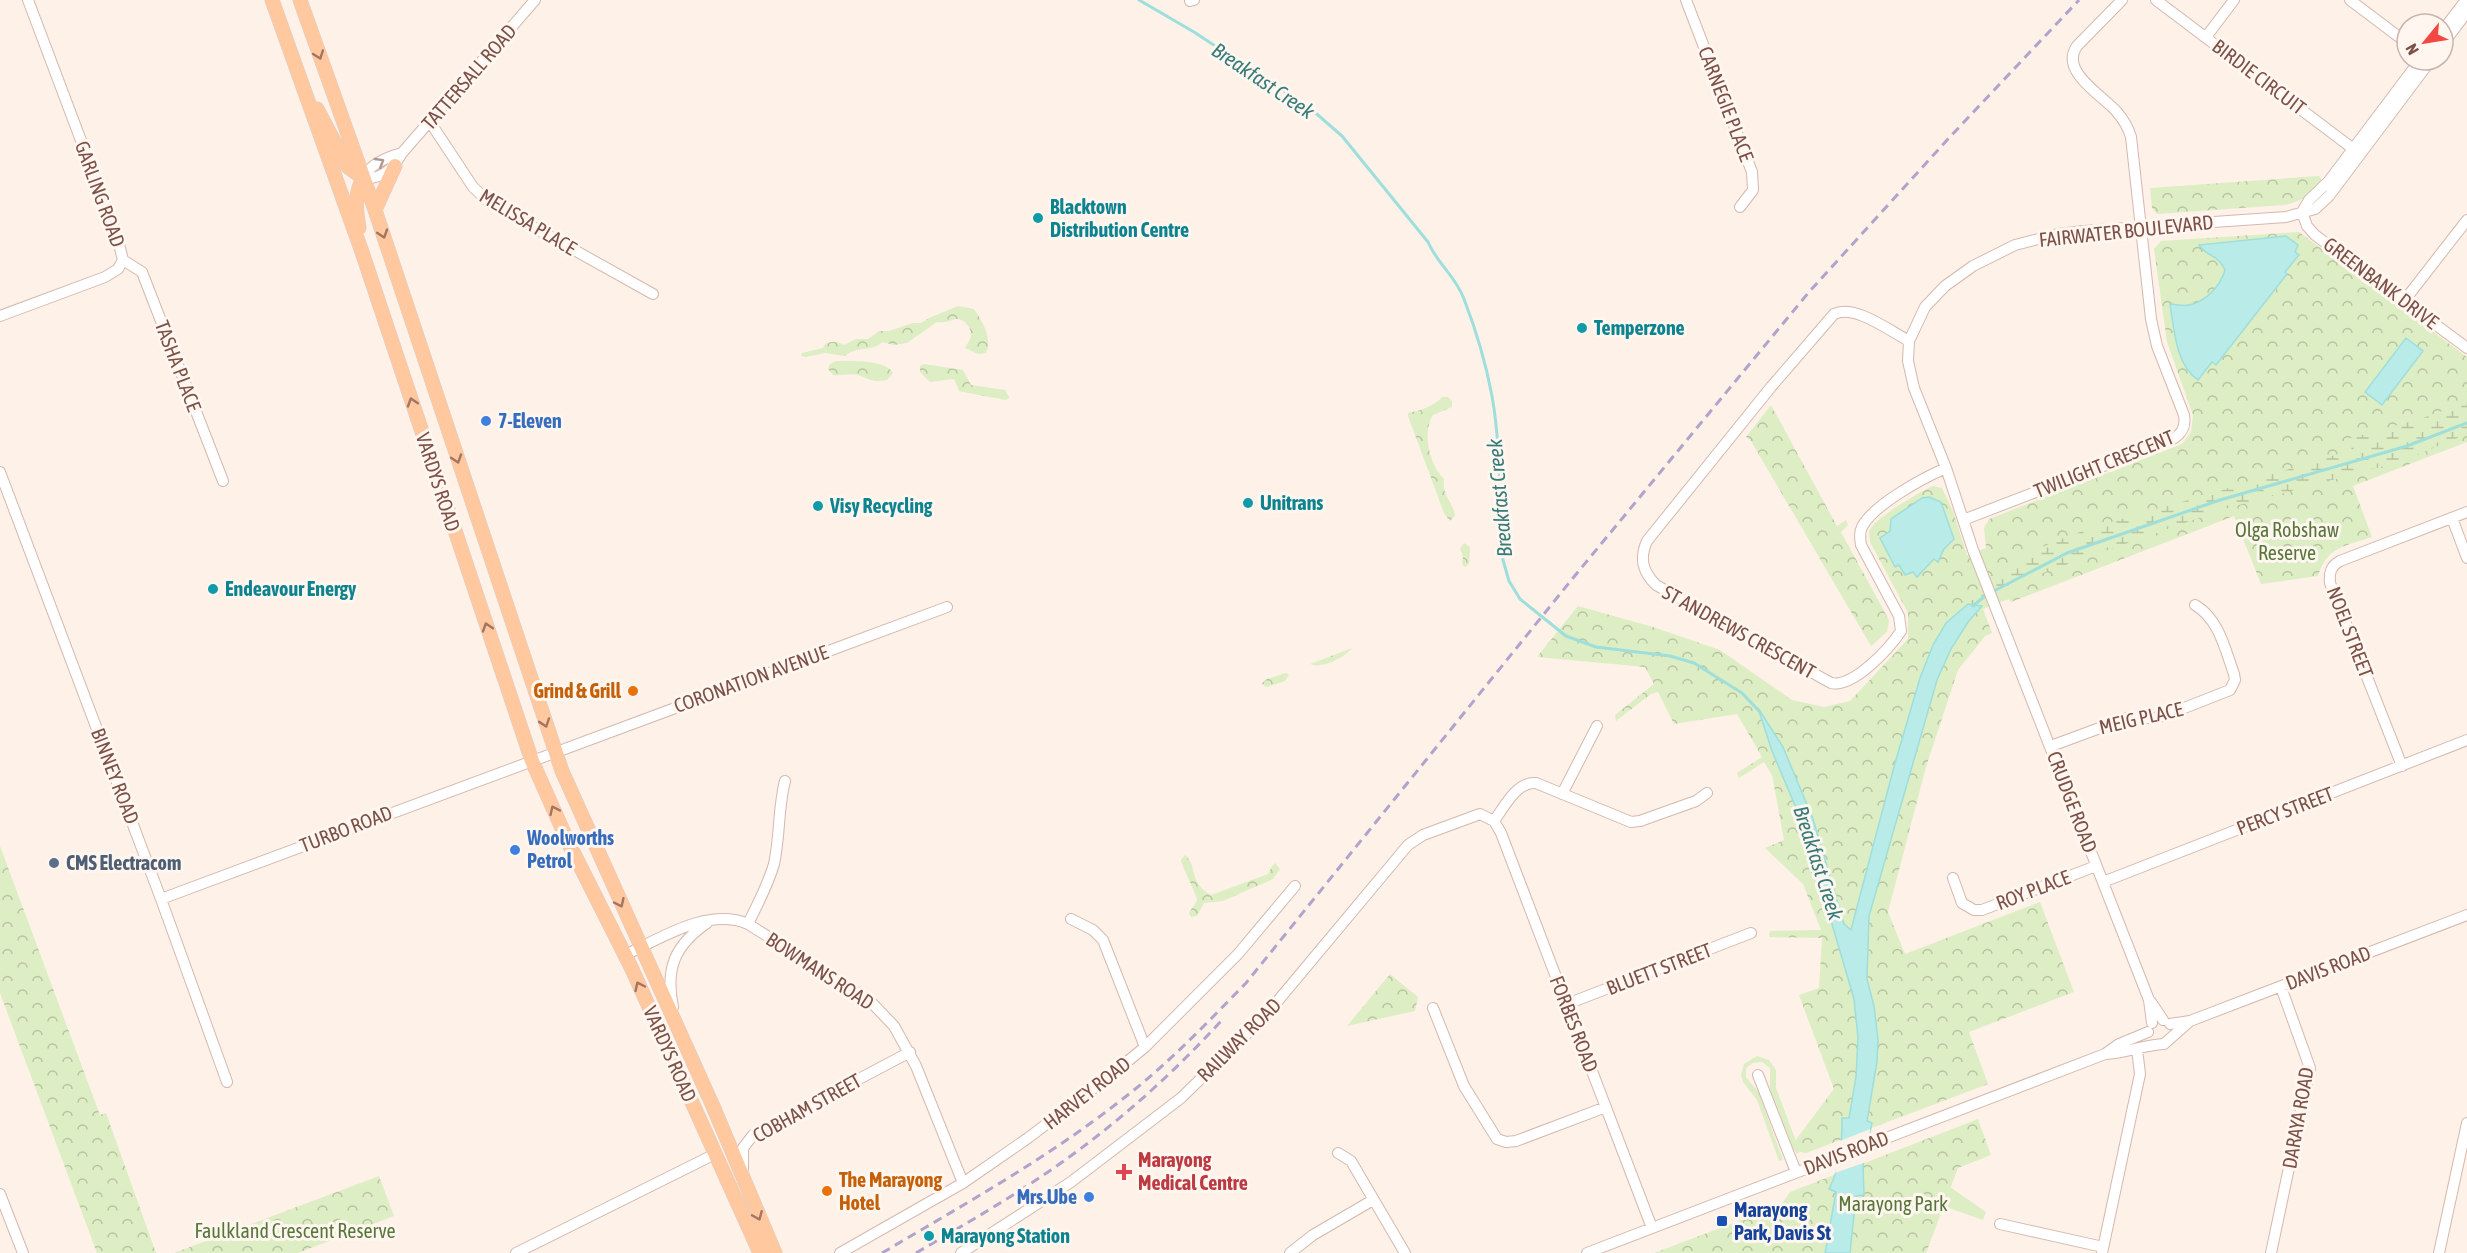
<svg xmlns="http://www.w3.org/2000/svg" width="2467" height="1253" font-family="'Asap Condensed',sans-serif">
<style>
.grass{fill:#ddeec4}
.forest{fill:url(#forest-crowns)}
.wetland{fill:url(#wetland-marsh)}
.water{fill:#b9ebe8;stroke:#9ededb;stroke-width:1.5}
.pier{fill:#fef1e8}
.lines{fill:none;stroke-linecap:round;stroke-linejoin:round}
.stream{stroke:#9ededb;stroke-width:3}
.minor-casing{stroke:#d5b8ae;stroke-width:12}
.major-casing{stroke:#dacecc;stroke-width:15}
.minor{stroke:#fff;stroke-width:10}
.major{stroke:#ffc89e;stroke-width:14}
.rail{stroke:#b1a3cb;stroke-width:3;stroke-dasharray:9 6;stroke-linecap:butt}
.oneway{stroke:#a37562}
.oneway2{stroke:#b09791}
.culture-dot{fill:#0f9aa8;stroke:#fff6f0;stroke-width:2}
.shop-dot{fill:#3f7fe0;stroke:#fff6f0;stroke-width:2}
.food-dot{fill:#e8710a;stroke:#fff6f0;stroke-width:2}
.service-dot{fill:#5c6f8a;stroke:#fff6f0;stroke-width:2}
.health-dot{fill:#e0444e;stroke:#fff6f0;stroke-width:2}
.transit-dot{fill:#1a4fb4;stroke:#fff6f0;stroke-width:2}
.labels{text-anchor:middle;stroke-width:6;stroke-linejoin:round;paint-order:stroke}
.street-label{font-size:20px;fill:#7c5148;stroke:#fff6f0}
.culture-label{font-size:20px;font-weight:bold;fill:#0d838f;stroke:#fff6f0;text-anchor:start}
.shop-label{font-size:20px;font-weight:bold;fill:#366cbe;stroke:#fff6f0;text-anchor:start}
.park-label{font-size:20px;fill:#57763a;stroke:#fff6f0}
.food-label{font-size:20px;font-weight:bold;fill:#c56008;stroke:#fff6f0;text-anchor:end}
.service-label{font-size:20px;font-weight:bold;fill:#4e5e75;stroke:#fff6f0;text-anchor:start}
.health-label{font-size:20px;font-weight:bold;fill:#be3a42;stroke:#fff6f0;text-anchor:start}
.transit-label{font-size:20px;font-weight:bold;fill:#164399;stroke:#fff6f0;text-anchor:start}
.water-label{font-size:21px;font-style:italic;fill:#377b79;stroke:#fff6f0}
</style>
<defs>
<pattern id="forest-crowns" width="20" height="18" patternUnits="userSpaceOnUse" patternTransform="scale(1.5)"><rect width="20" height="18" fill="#ddeec4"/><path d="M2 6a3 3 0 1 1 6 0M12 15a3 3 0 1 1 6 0" fill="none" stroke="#b8c3a1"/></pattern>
<pattern id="wetland-marsh" width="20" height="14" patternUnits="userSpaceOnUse" patternTransform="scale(1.5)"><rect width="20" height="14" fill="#ddeec4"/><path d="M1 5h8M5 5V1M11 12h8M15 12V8" fill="none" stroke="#b8c3a1"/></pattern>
</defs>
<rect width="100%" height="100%" fill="#fef1e8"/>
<path class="grass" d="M 1757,1056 L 1769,1060 L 1776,1070 L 1776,1088 L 1800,1152 L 1797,1154 L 1793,1148 L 1770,1089 L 1770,1068 L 1762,1062 L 1753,1063 L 1746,1068 L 1746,1077 L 1759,1093 L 1783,1160 L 1779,1161 L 1757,1100 L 1743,1082 L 1741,1075 L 1744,1064 Z
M 1950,1187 L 1986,1212 L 1983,1220 L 1943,1206 Z"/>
<path class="forest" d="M 2319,176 L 2324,182 C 2311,194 2302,202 2284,205 L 2157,214 L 2152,208 L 2150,188 Z
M 2299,232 L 2467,357 L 2467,442 L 2353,486 L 2372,537 C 2346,546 2327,546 2318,576 L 2261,584 L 2234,516 L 2011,602 L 2009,599 L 1983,609 L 1992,633 L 1985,636 L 1958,670 L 1926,767 L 1888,912 L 1905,954 L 2040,902 L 2074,992 L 1969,1032 L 1988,1084 L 1806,1153 L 1800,1152 L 1795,1141 L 1834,1089 L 1799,995 L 1819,988 L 1822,938 L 1769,937 L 1770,931 L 1821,930 L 1803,884 L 1765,848 L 1784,840 L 1772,775 L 1764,762 L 1739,778 L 1737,773 L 1762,757 L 1737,714 L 1674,724 L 1658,692 L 1651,694 L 1616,721 L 1615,715 L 1654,684 L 1645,667 L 1537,657 L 1578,606 L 1653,627 L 1720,650 L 1792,700 L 1824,707 L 1850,701 L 1908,639 L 1908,613 L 1870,542 C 1870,540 1869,533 1869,532 C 1873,518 1920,492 1933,486 L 1942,488 L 1953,511 L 1967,555 L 1986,548 L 1984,528 L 1989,519 L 2182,444 L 2191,432 L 2193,415 L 2167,342 L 2154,249 L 2161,241 Z
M 958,306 L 974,309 C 982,321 993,338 986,353 L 978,354 L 965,348 C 967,344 971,339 971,335 C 971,327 964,318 956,319 C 948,321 945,323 937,322 L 907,343 L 894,345 L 883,342 C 869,353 858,345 845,356 L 825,353 L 806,357 L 801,356 L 802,353 L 823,348 L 825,344 C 832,341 837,341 844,345 L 856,339 L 868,339 L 879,331 L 889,331 L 913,323 L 921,323 L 929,318 Z
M 836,361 C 850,361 886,359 893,373 L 887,380 C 871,383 871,379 858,375 C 852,373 840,376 833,375 L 828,369 L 830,364 Z
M 924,364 L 963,370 L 971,385 L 1005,390 L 1009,397 L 1006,400 L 963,392 L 959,391 L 954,379 L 930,382 L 920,372 L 920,366 Z
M 1442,397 L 1448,397 L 1452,401 L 1452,407 L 1433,415 C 1422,432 1429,465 1444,479 C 1442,498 1453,500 1455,516 L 1450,521 L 1444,513 L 1408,416 L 1408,413 C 1419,411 1435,406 1442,397 Z
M 1771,405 L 1837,526 L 1846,520 L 1848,525 L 1841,532 L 1889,620 L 1887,632 L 1871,646 L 1751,441 L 1746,437 Z
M 1464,543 L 1470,547 L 1469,564 L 1465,567 L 1462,564 L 1463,556 L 1460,549 Z
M 1352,648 C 1344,658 1322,669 1310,664 Z
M 1286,673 L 1289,675 L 1285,681 L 1267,687 L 1261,684 L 1267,679 Z
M 0,846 L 100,1115 L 106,1113 L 156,1253 L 97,1253 L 0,993 Z
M 1185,855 C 1198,866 1188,882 1211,895 L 1268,874 L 1272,866 L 1275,863 L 1280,869 L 1273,879 L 1223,901 L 1204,903 L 1197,916 L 1191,917 L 1189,913 C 1191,909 1195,904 1197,901 C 1198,896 1182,868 1181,860 Z
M 1390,974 L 1418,997 L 1415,1011 L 1347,1026 Z
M 1978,1119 L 1991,1155 L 1958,1168 L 1926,1253 L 1654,1253 L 1781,1205 L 1790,1192 Z
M 379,1176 L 394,1216 L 298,1253 L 174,1253 Z"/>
<path class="wetland" d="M 2467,402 L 2467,434 L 2399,462 L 2224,509 L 2043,573 L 2009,589 L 1982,606 L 1968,604 L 1962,607 C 2011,542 2111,523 2185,501 C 2241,485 2296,466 2352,450 L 2348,439 L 2423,418 Z"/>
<path class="water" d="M 2286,236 L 2298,245 L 2295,252 L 2299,255 L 2285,272 L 2287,274 L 2216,365 L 2212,362 L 2198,380 C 2176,366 2174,329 2170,304 C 2176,305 2184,306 2189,305 C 2206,302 2221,285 2225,270 C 2217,253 2208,258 2199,245 Z
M 2406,338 L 2423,351 L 2382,405 L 2365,392 Z
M 1929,497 L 1941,502 L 1954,539 L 1944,549 L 1938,562 L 1934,559 L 1917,577 L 1913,572 L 1905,575 L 1899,565 L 1895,567 L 1880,538 L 1890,531 L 1891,519 L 1922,498 Z
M 1968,604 L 1982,606 L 1968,622 L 1951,649 L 1937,680 L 1869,916 L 1867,979 L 1874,1006 L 1878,1039 L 1877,1062 L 1867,1121 L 1872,1123 L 1863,1165 L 1864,1195 L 1856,1196 L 1850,1253 L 1825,1253 L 1836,1192 L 1829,1189 C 1841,1165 1842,1144 1842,1118 L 1849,1118 L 1856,1077 L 1858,1038 L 1854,999 L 1802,822 L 1772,751 L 1758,708 L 1783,747 L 1813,819 L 1844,924 L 1851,930 L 1895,763 L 1920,678 L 1933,645 L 1946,623 Z"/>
<path class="pier" d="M 1870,1129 L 1866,1162 L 1835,1173 L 1840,1141 Z"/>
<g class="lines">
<path class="stream" d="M 1139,0 L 1194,32 L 1311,109 L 1342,136 L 1428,242 C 1438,265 1455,275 1464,299 C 1476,330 1486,364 1492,396 C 1501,447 1500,508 1503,560 L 1509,581 L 1520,599 L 1566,636 L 1596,647 L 1670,656 L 1694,663 L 1742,693 L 1759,711
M 1992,592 L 2067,553 L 2220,500 L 2407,446 L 2467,423
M 1973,606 L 1986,595"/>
<g class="minor-casing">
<path id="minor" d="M 1686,0 L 1752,172 L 1753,190 L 1740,207
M 2156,0 L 2360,154
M 2350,0 L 2407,43
M 1190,1 L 1194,0
M 2443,30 L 2466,0
M 2206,37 L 2234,0
M 2443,44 L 2467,12
M 430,122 L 473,187 L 490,203 L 653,294
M 402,153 C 387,157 370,164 363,178 C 381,180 394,168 402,153 L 535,0
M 2302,212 L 2307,226 L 2315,235 L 2467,348
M 2302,212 L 2309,200 L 2328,182 L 2420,60
M 123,260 L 142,272 L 223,481
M 2404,301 L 2467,220
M 0,316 L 105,277 L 118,269 L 123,260 L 117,236 L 28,0
M 1909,341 C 1890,331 1855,304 1834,314 L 1771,387 L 1647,541 C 1639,559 1643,572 1656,585 L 1831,683 C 1853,688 1889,649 1901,631 L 1899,616 L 1861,545 C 1860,539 1859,533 1862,527 C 1873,505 1923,478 1946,468
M 0,472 L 161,899 L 227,1082
M 2452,518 L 2467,558
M 1963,520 L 2171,440 C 2182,434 2186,427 2184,415 L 2157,346 L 2151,319 L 2131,137 C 2128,127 2123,119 2117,112 C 2102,95 2059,71 2077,46 L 2122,0
M 2051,746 L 2127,718 L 2155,718 L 2169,714 L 2230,690 L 2235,680 L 2234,674 C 2225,649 2219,619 2195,605
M 2402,766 L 2330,583 C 2329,572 2331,566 2340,561 L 2467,512
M 1562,794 L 1597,726
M 1494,821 C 1504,807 1517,781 1536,783 L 1631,822 L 1640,821 L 1696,801 L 1707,793
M 1953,878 L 1962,903 L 1974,910 L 1982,910 L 2096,866
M 2103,882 L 2467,740
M 161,899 L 947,607
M 1071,919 L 1093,930 L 1103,940 L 1145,1047
M 748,924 C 757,905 768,885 774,864 C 780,837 778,808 785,781
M 625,955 C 661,938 708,907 748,924 L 858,993 L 871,1002 L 894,1026 L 916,1066 L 963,1183
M 2151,1002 L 2163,1020
M 1567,1004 L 1751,933
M 673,1007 C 665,968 675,945 707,923
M 1433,1008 L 1464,1086 L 1497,1139 L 1506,1142 L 1516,1141 L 1606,1107
M 2152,1023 L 2149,1000 L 1973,550 L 1946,468 L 1914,388 L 1908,361 L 1909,341 L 1925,307 L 1945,286 L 1973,266 L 2015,245 L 2058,234 L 2084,231 L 2286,217 L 2315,209 L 2329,196 L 2431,60
M 2170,1024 L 2190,1021 L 2467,915
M 2105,1054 C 2126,1053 2144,1045 2164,1044 L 2190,1021
M 1758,1075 L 1796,1172
M 1338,1153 L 1351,1161 L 1405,1253
M 743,1169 L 743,1148 L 753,1135 L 910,1052
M 0,1194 L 23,1253
M 2000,1224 L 2103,1247
M 516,1253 L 715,1154
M 840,1253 L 963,1183 L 1028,1138 L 1106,1079 L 1145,1047 L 1238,954 L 1295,886
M 961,1253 L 1071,1182 L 1181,1098 L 1266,1015 L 1408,845 L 1423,835 L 1480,814 L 1494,821 L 1501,833 L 1652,1228
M 1290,1253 L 1313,1235 L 1373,1200
M 1587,1253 L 2105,1054 L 2119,1044 L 2148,1032
M 2102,1253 L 2140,1074 L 2137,1049
M 2271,1253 L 2310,1068 L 2281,987
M 2439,1253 L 2467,1123"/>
</g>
<g class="major-casing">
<path id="major" d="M 272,0 L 362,252 L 532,761 L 569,844 L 631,967 L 760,1253
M 300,0 L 375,210 L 562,771 L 712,1104 L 775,1253
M 317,109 L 348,167 L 363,178
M 375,210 L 395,166
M 359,228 C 356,210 354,195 363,178"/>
</g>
<use href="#minor" class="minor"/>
<use href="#major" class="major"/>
<path class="rail" d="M 882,1253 C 963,1205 1046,1159 1120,1101 C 1166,1066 1206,1024 1246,983 L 1573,578 L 1809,292 L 1948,139 L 2079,0
M 916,1253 C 960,1227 1004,1202 1045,1174 C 1110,1130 1169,1078 1222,1020"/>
</g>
<defs><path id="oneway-chevron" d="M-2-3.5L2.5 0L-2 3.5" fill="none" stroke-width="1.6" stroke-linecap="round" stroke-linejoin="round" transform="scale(1.5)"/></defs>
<g class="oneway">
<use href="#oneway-chevron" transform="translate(319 55) rotate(70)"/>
<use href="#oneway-chevron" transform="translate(383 234) rotate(72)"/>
<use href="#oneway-chevron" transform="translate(412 402) rotate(-108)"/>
<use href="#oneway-chevron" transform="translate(457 459) rotate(72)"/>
<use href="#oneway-chevron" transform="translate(487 627) rotate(-108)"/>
<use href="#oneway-chevron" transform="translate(545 723) rotate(71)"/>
<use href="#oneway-chevron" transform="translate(554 810) rotate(-115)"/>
<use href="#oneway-chevron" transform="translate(620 903) rotate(65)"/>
<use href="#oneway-chevron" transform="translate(639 986) rotate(-115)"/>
<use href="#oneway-chevron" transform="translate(758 1216) rotate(67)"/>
</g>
<use class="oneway2" href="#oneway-chevron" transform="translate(380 162) rotate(-31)"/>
<g class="culture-dot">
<circle cx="1038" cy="218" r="6"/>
<circle cx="1582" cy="328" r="6"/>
<circle cx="1248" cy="503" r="6"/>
<circle cx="818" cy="506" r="6"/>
<circle cx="213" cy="589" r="6"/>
<circle cx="929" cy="1236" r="6"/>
</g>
<g class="shop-dot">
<circle cx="486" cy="421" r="6"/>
<circle cx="515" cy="850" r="6"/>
<circle cx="1089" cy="1197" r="6"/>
</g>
<g class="food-dot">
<circle cx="633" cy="691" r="6"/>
<circle cx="827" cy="1191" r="6"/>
</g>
<circle class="service-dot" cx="54" cy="863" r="6"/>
<path class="health-dot" d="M1121 1163h6v6h6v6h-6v6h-6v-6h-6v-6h6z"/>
<rect class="transit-dot" x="1716" y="1215" width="12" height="12" rx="3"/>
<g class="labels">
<g class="street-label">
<text transform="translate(469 77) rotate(-49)" y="7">TATTERSALL ROAD</text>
<text transform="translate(2259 77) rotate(37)" y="7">BIRDIE CIRCUIT</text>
<text transform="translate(1726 104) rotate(69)" y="7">CARNEGIE PLACE</text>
<text transform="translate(100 194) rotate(70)" y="7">GARLING ROAD</text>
<text transform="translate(528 222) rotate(31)" y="7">MELISSA PLACE</text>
<text transform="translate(2126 231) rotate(-6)" y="7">FAIRWATER BOULEVARD</text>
<text transform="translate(2381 283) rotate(37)" y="7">GREENBANK DRIVE</text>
<text transform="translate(178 366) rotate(69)" y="7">TASHA PLACE</text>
<text transform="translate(2104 464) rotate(-22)" y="7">TWILIGHT CRESCENT</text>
<text transform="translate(438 482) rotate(72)" y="7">VARDYS ROAD</text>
<text transform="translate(1739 632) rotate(29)" y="7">ST ANDREWS CRESCENT</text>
<text transform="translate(2350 632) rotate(69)" y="7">NOEL STREET</text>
<text transform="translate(751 679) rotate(-20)" y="7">CORONATION AVENUE</text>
<text transform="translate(2141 718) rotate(-13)" y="7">MEIG PLACE</text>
<text transform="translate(115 776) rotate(69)" y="7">BINNEY ROAD</text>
<text transform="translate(2072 802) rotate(69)" y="7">CRUDGE ROAD</text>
<text transform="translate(2285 811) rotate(-21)" y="7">PERCY STREET</text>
<text transform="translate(346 829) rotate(-21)" y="7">TURBO ROAD</text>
<text transform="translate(2033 890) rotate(-21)" y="7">ROY PLACE</text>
<text transform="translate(2328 968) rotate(-21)" y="7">DAVIS ROAD</text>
<text transform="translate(1659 969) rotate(-21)" y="7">BLUETT STREET</text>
<text transform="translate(820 971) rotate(33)" y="7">BOWMANS ROAD</text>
<text transform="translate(1574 1024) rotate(69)" y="7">FORBES ROAD</text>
<text transform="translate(1239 1040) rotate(-45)" y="7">RAILWAY ROAD</text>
<text transform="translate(670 1054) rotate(66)" y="7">VARDYS ROAD</text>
<text transform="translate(1087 1093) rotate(-38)" y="7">HARVEY ROAD</text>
<text transform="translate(807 1108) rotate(-29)" y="7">COBHAM STREET</text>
<text transform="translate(2298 1118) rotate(-80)" y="7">DARAYA ROAD</text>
<text transform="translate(1846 1153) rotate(-21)" y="7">DAVIS ROAD</text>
</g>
<g class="culture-label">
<text x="1050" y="214">Blacktown<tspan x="1050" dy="23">Distribution Centre</tspan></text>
<text x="1594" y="335">Temperzone</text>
<text x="1260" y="510">Unitrans</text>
<text x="830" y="513">Visy Recycling</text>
<text x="225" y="596">Endeavour Energy</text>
<text x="941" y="1243">Marayong Station</text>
</g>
<g class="shop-label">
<text x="498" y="428">7-Eleven</text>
<text x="527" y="845">Woolworths<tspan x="527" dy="23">Petrol</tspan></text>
<text x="1077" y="1204" text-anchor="end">Mrs.Ube</text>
</g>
<g class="park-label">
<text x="2287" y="537">Olga Robshaw<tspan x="2287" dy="23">Reserve</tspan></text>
<text x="1893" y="1211">Marayong Park</text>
<text x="295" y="1238">Faulkland Crescent Reserve</text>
</g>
<g class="food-label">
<text x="621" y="698">Grind &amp; Grill</text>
<text x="839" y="1187" text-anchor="start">The Marayong<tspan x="839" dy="23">Hotel</tspan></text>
</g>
<g class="service-label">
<text x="66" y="870">CMS Electracom</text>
</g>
<g class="health-label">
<text x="1138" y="1167">Marayong<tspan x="1138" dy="23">Medical Centre</tspan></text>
</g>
<g class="transit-label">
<text x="1734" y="1217">Marayong<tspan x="1734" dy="23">Park, Davis St</tspan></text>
</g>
<g class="water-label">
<text transform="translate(1263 81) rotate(34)" y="7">Breakfast Creek</text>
<text transform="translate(1500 498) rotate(-95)" y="7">Breakfast Creek</text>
<text transform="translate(1818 863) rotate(72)" y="7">Breakfast Creek</text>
</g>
</g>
<g transform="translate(2425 42) rotate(240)"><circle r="28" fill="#fff6f0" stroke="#cbb4ad" stroke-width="1.5"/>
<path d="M0-4.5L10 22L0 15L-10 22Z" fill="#f34742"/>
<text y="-9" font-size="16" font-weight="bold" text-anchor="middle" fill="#7c5148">N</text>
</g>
</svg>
